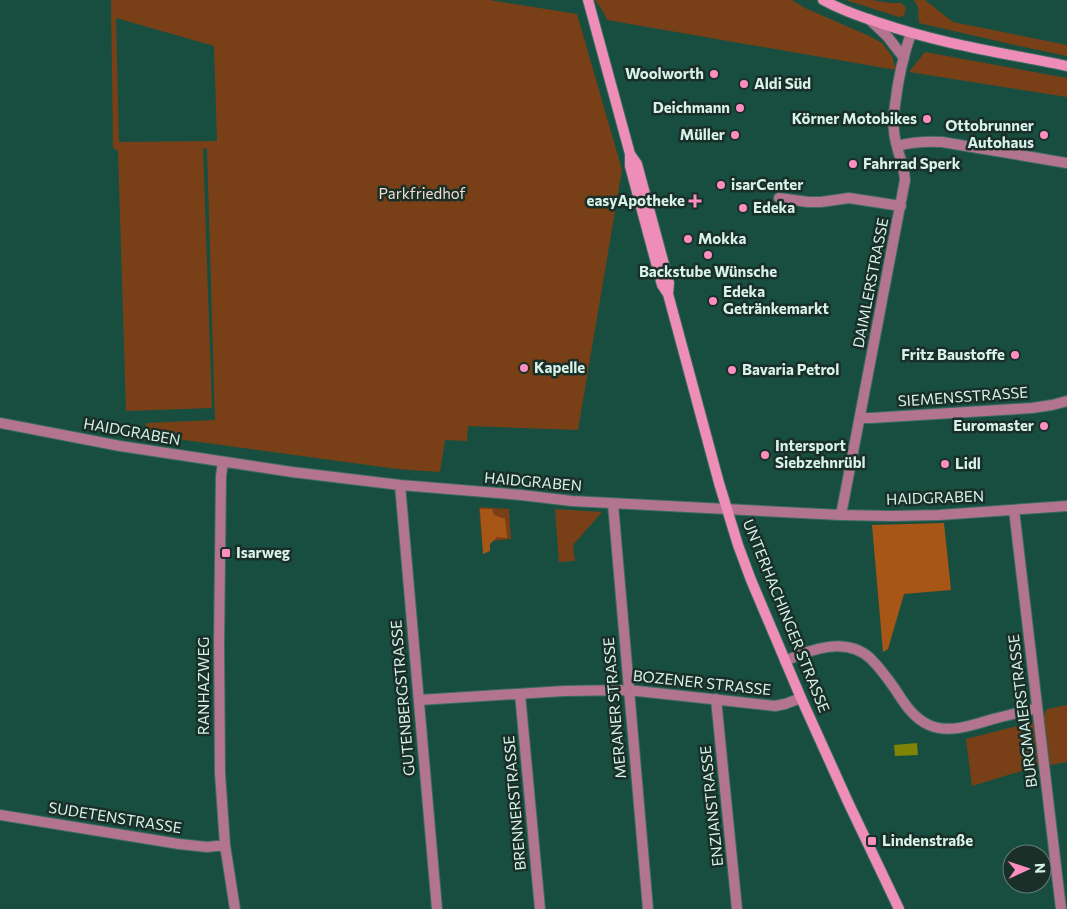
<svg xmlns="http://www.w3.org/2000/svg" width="1067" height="909" font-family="Commissioner,sans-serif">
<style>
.green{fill:#794017;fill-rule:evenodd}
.forest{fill:#a85615}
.water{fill:#7f8406}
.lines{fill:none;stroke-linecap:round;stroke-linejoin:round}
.minor-casing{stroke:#3a6c5e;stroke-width:12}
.secondary-casing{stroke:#3a6c5e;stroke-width:12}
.minor{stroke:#b2748f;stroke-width:10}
.secondary{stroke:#ef8db9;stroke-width:10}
.poi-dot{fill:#fd8ec0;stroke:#192f28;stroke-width:2}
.labels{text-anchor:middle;stroke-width:5;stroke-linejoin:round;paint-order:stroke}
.poi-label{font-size:15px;font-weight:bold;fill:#d7f2e8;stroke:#192f28;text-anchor:start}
.park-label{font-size:15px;fill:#f4ddcf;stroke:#192f28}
.street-label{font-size:15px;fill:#d7f2e8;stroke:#192f28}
</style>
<rect width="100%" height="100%" fill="#174e40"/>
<path class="green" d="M 111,0 L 489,0 L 577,14 L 622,170 L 578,430 L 468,426 L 467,441 L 445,440 L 440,472 L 397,469 L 133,433 L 133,431 L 146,430 L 146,423 L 215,420 L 207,149 L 203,148 L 212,408 L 126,411 L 118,151 L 113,148 ZM 116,18 L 214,46 L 217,141 L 119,142 Z
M 595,0 L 792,0 L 805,8 L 867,35 L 882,43 L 892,56 L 896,70 L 607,20 L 604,13 Z
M 846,0 L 872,0 L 890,3 L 901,3 L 906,8 L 904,16 L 899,17 Z
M 914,0 L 925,0 L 953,22 L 1067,45 L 1067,56 L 1019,46 L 919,23 L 918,7 Z
M 925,52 L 1067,78 L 1067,97 L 909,72 Z
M 479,507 L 509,509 L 511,539 L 482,542 Z
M 555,509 L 602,512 L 573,545 L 575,561 L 559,562 Z
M 1067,705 L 1067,762 L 1050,765 L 1043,717 L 1047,709 Z
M 1033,722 L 1038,766 L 972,786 L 966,739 Z"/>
<path class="forest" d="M 480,509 L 492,509 L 494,515 L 505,519 L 507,538 L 497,537 L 490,544 L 490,551 L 483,554 Z
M 944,523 L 951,590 L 904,594 L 888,649 L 883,652 L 872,525 Z"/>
<path class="water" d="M 917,743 L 918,755 L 895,756 L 894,745 Z"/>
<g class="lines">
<g class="minor-casing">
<path id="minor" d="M 869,19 L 887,36 L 904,58
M 897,146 C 912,142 926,141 942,142 L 1067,163
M 779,198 L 808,202 L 821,202 L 849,198 L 901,206
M 860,418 L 871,418 L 1032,408 L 1052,405 L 1067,401
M 0,423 L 120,446 L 292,472 L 400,485 L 521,495 L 572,501 L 841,515 L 891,516 L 939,515 L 1067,506
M 223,462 L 221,476 L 219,643 L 220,773 L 225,845 L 235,909
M 400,485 L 437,909
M 613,504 L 648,909
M 1014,510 L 1061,909
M 841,515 L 905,180 C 904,163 895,148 894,131 C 893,123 894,113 895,105 C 898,80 903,56 911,33
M 785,661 C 811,649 847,636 871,659 C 880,668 888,679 895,689 C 904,703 913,718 929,725 C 949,734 973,725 993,719 C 1008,715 1022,712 1037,708
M 520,694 L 540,909
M 716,699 L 737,909
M 419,700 L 564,691 L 628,690 L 775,706 L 785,704 L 801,698
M 0,815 L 179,844 L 207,847 L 225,845"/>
</g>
<g class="secondary-casing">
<path id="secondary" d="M 588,0 L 630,154 L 630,166 L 662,285 L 668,294 L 719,483 L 738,545 L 751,580 L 801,698 L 848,802 L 899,909
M 823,0 C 841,10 861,17 880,23 C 941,44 1004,53 1067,66
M 630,154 L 637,164 L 669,283 L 668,294"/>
</g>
<use href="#minor" class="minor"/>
<use href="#secondary" class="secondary"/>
</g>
<g class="poi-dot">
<circle cx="714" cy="74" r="5"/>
<circle cx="744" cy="84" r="5"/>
<circle cx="740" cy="108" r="5"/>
<circle cx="927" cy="119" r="5"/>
<circle cx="735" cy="135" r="5"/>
<circle cx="1044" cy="135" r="5"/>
<circle cx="853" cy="164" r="5"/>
<circle cx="721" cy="185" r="5"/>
<path d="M692.5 193.5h5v5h5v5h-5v5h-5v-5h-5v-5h5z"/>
<circle cx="743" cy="208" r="5"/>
<circle cx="688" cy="239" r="5"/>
<circle cx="708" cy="255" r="5"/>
<circle cx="713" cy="301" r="5"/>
<circle cx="1015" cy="355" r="5"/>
<circle cx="524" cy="368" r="5"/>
<circle cx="732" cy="370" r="5"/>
<circle cx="1044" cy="426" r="5"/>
<circle cx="765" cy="455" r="5"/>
<circle cx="945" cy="464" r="5"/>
<rect x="221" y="548" width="10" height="10" rx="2.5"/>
<rect x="867" y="836" width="10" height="10" rx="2.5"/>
</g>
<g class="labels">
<g class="poi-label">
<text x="704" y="79" text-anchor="end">Woolworth</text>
<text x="754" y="89">Aldi Süd</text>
<text x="730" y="113" text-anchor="end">Deichmann</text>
<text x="917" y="124" text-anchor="end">Körner Motobikes</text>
<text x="1034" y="131" text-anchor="end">Ottobrunner<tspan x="1034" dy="17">Autohaus</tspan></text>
<text x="725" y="140" text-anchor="end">Müller</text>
<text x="863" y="169">Fahrrad Sperk</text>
<text x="731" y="190">isarCenter</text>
<text x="685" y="206" text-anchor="end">easyApotheke</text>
<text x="753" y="213">Edeka</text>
<text x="698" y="244">Mokka</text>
<text x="708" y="277" text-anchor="middle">Backstube Wünsche</text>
<text x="723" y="297">Edeka<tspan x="723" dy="17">Getränkemarkt</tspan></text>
<text x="1005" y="360" text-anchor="end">Fritz Baustoffe</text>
<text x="534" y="373">Kapelle</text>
<text x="742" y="375">Bavaria Petrol</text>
<text x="1034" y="431" text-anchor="end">Euromaster</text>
<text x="775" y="451">Intersport<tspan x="775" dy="17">Siebzehnrübl</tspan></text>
<text x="955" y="469">Lidl</text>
<text x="236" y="558">Isarweg</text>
<text x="882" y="846">Lindenstraße</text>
</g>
<g class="park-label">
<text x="422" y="199">Parkfriedhof</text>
</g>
<g class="street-label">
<text transform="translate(871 283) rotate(-79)" y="5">DAIMLERSTRASSE</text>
<text transform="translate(963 397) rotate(-4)" y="5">SIEMENSSTRASSE</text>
<text transform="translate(132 432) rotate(10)" y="5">HAIDGRABEN</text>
<text transform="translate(533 482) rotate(5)" y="5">HAIDGRABEN</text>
<text transform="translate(935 498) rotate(-2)" y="5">HAIDGRABEN</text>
<text transform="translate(786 616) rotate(68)" y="5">UNTERHACHINGER STRASSE</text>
<text transform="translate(702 683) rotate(6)" y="5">BOZENER STRASSE</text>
<text transform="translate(204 686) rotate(-90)" y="5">RANHAZWEG</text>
<text transform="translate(403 698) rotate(-95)" y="5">GUTENBERGSTRASSE</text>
<text transform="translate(615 708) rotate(-95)" y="5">MERANER STRASSE</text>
<text transform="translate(1023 711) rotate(-97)" y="5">BURGMAIERSTRASSE</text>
<text transform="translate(515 803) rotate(-95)" y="5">BRENNERSTRASSE</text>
<text transform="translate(712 806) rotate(-96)" y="5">ENZIANSTRASSE</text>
<text transform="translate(115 818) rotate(9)" y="5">SUDETENSTRASSE</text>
</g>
</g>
<g transform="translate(1027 869) rotate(87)"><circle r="24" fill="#192f28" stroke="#657d75"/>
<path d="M0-4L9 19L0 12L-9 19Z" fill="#fd8ec0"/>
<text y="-8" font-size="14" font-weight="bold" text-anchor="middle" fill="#d7f2e8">N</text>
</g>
</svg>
